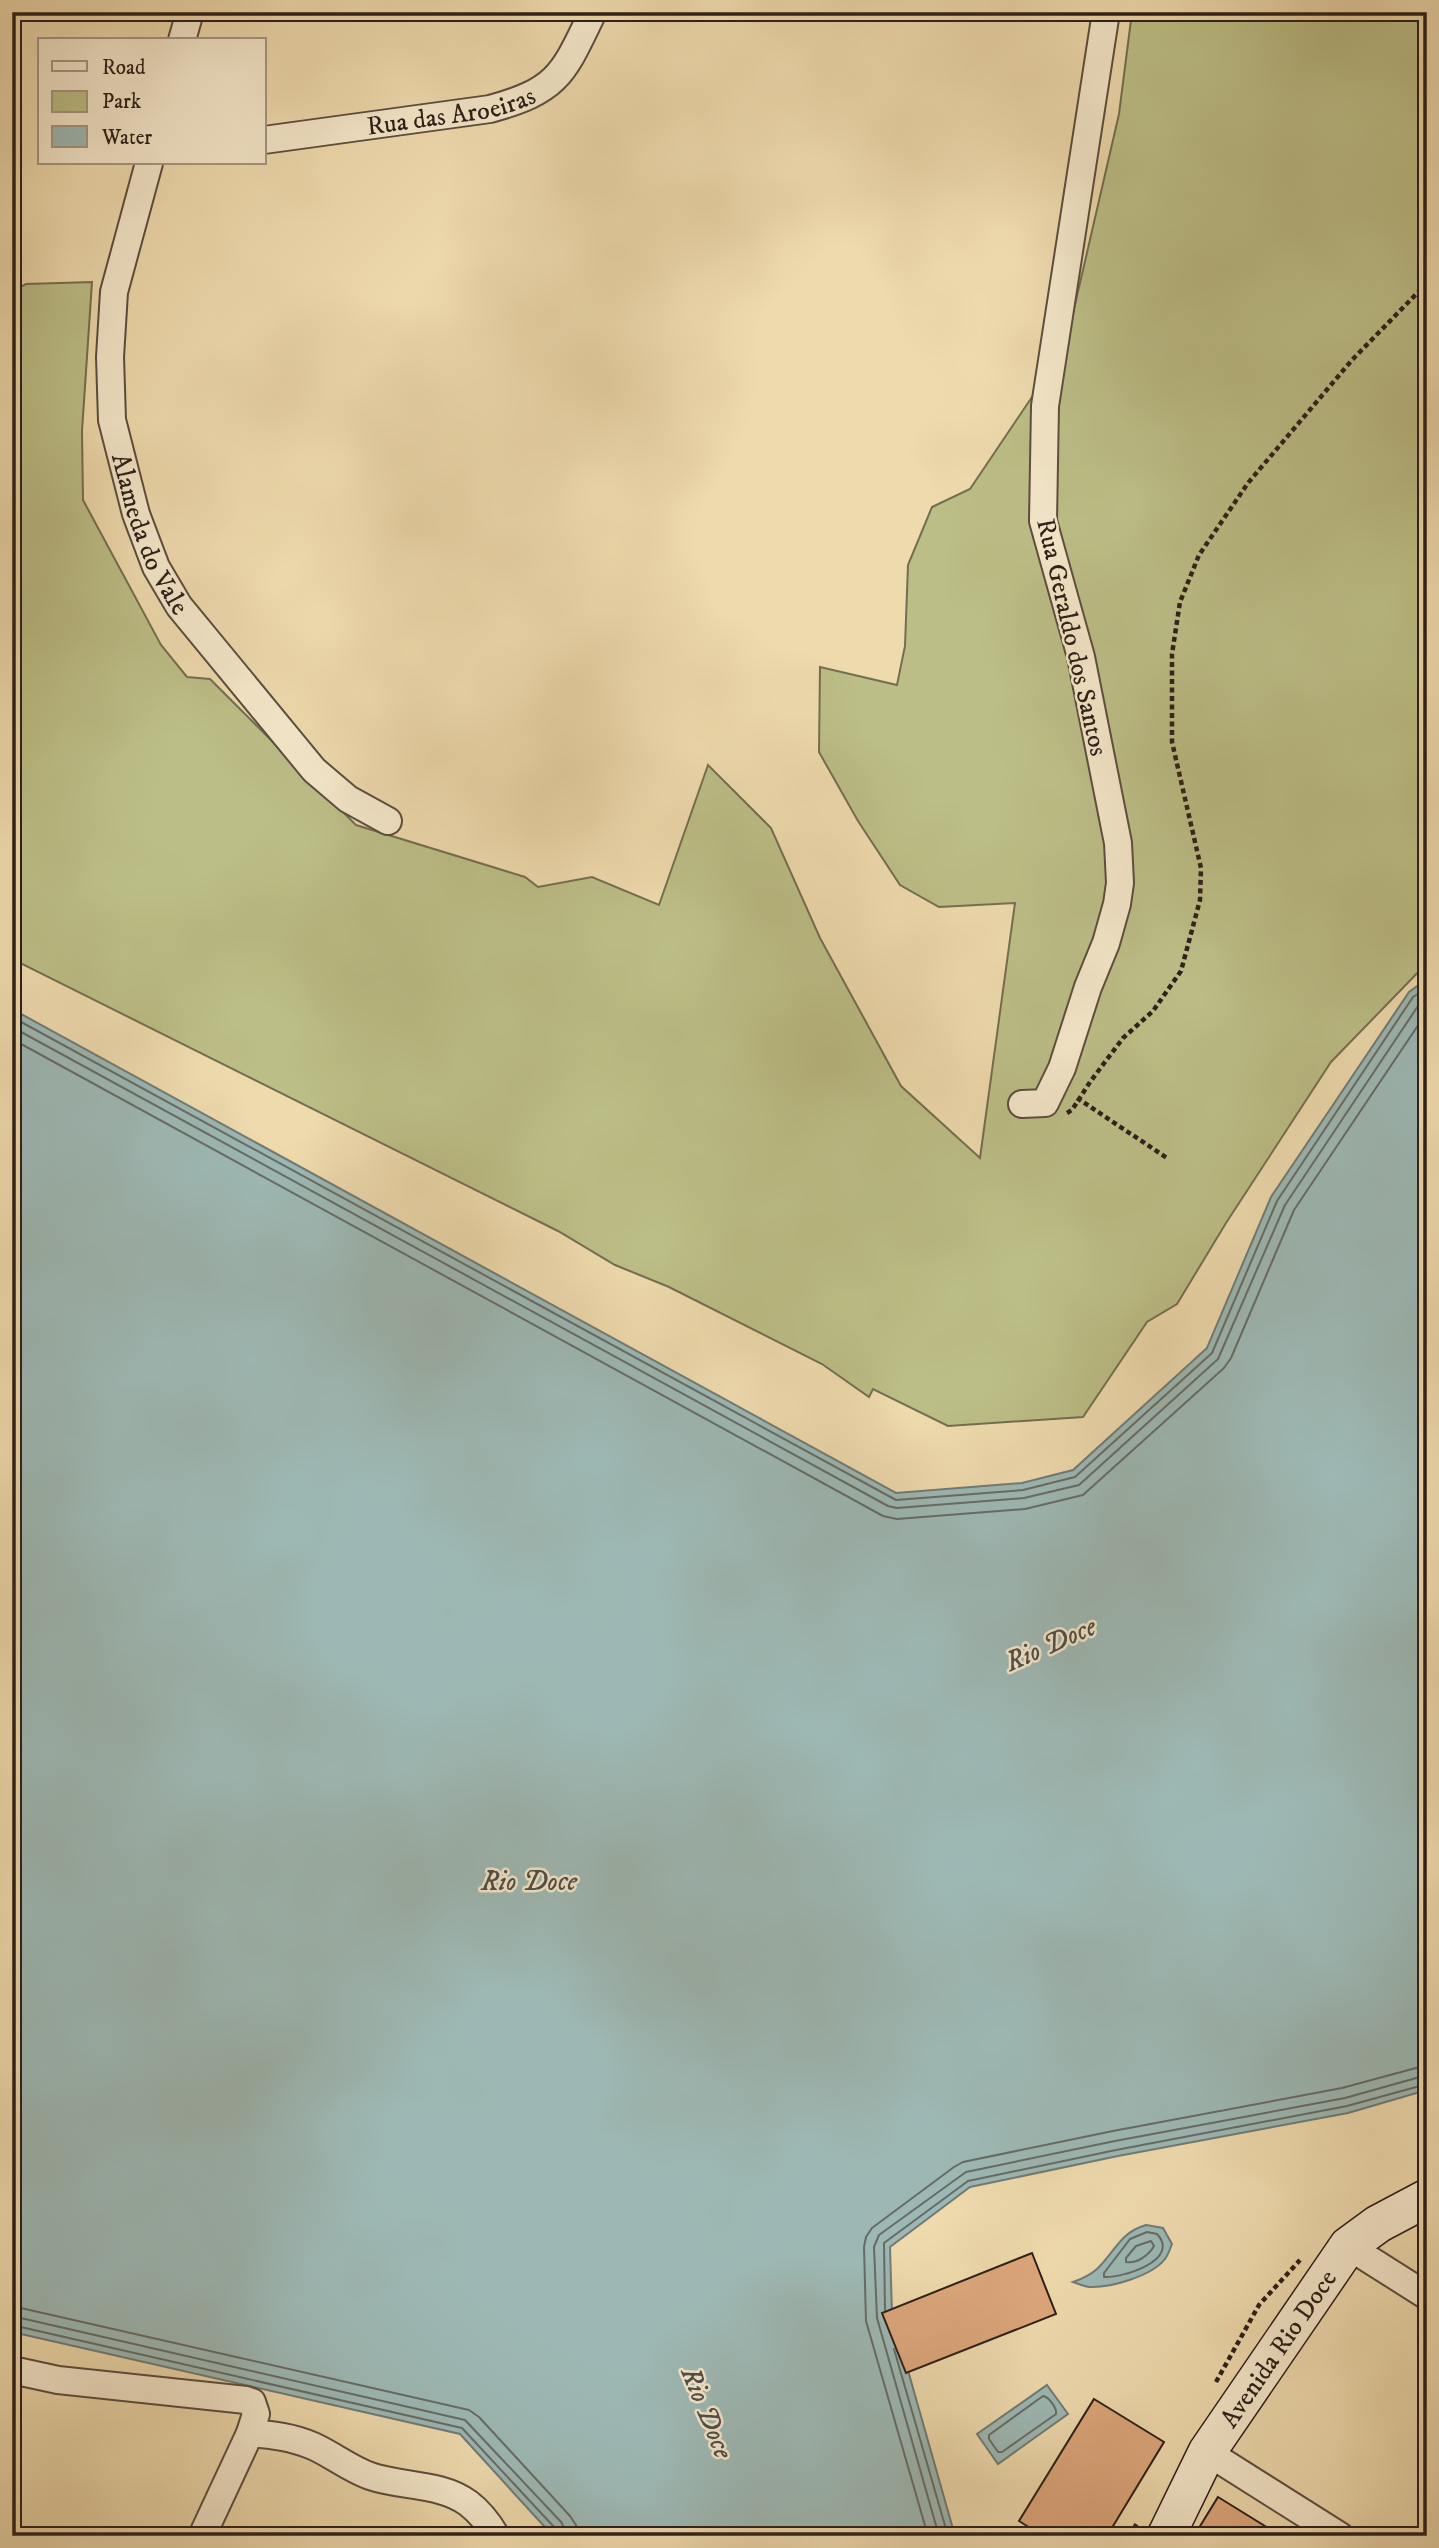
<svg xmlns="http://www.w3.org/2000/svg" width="1439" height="2548" font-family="'IM FELL DW Pica',serif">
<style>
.green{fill:#bcbe87;stroke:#746e50;stroke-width:2}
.water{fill:#9db8b4;stroke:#707b76;stroke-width:2}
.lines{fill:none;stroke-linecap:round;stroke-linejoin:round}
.shore{stroke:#646c66;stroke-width:2}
.building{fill:#dda67b;stroke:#2c1f19;stroke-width:2}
.street-casing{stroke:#5c4e3e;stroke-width:30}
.secondary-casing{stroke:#2c1f19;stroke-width:40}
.path{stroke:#2c1f19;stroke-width:4.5;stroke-dasharray:5 3.5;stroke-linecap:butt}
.street{stroke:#f4e7ca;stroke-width:26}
.secondary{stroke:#f4e7ca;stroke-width:37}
.labels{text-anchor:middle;stroke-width:5;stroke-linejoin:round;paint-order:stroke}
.street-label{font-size:26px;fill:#2c1f19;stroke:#f4e7ca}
.water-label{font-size:28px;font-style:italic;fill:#4e4d48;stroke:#f4e7ca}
</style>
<rect width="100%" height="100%" fill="#eedaad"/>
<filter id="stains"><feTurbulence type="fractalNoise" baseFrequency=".00286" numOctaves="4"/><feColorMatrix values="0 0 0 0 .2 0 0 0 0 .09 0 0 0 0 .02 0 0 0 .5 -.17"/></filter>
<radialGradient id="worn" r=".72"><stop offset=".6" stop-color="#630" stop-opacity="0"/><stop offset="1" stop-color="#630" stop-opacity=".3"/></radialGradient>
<path class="green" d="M 1132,12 L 1427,12 L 1427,963 L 1331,1062 L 1226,1223 L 1177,1304 L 1147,1322 L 1083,1417 L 948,1426 L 873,1389 L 869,1397 L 822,1364 L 669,1287 L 615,1265 L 558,1231 L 12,959 L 12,667 L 14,666 L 12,660 L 12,291 L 26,284 L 92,282 L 82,431 L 83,500 L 161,645 L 187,677 L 210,679 L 356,825 L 525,877 L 538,887 L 592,877 L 659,905 L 708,765 L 771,828 L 820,938 L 901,1086 L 980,1158 L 1015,903 L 939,907 L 900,885 L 858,821 L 819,752 L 820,667 L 897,685 L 905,646 L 908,565 L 932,507 L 970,489 L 1065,348 L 1119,114 Z"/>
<path class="water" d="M 1427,979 L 1427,2090 L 1348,2113 L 1118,2156 L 970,2187 L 890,2247 L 892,2314 L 955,2536 L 553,2536 L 460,2434 L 12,2332 L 12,1009 L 896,1493 L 1022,1483 L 1073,1470 L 1207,1348 L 1271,1197 L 1409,992 Z
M 1146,2225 L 1163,2228 L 1172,2244 C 1170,2249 1168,2255 1165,2259 C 1152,2276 1110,2288 1089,2287 C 1084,2286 1078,2284 1073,2282 C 1082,2279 1090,2275 1097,2269 C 1116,2251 1119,2233 1146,2225 Z
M 1047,2385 L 1068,2414 L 998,2464 L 977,2434 Z"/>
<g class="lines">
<path class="shore" d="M 12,1017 L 896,1500 L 1023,1490 L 1075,1477 L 1212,1353 L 1277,1201 L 1413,997 L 1427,988
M 12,1027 L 888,1506 L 897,1508 L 1024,1498 L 1079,1485 L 1218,1359 L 1285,1205 L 1420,1003 L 1427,998
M 12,1039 L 883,1516 L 897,1519 L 1025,1509 L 1083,1495 L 1224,1368 L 1231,1358 L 1294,1210 L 1427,1012
M 1147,2232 L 1157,2234 C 1181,2260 1123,2278 1104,2277 L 1104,2273 L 1130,2239 Z
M 1151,2241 L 1154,2246 C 1149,2255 1137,2264 1126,2262 L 1126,2258 L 1136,2246 Z
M 12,2306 L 469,2410 L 479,2417 L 570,2516 L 576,2525 L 577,2536
M 885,2310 L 884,2243 L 968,2181 L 1116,2150 L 1347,2106 L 1427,2084
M 12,2316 L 465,2420 L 562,2523 L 566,2536
M 12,2325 L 462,2428 L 555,2528 L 557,2536
M 894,2349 L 948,2536
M 1043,2396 C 1049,2397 1057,2408 1056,2414 L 1002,2452 L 998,2452 L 989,2439 L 989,2435 Z
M 928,2536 L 866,2321 L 864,2247 L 866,2237 L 872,2228 L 954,2167 L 963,2162 L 1113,2131 L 1342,2088 L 1427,2065
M 939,2536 L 877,2318 L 874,2247 L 879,2235 L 966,2172 L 1115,2141 L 1345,2098 L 1427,2075"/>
</g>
<path class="building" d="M 1032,2253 L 1056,2314 L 906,2373 L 882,2313 Z
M 1094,2399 L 1164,2442 L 1107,2536 L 1043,2536 L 1019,2521 Z
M 1218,2497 L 1281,2536 L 1194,2536 Z"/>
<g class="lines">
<g class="street-casing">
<g id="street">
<path d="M 182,40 L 190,12"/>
<path id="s1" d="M 264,140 L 490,109 C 559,90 563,74 593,12"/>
<path id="s2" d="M 149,163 L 114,292 L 110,357 L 112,420 L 136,514 L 156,567 L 179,606 L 314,770 L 348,799 L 388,821"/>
<path d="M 1022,1104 L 1045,1103 L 1062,1068 L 1088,987 L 1106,943 L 1117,904 L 1120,883 L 1118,843 L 1081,657 L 1043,521 L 1045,406 L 1106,12"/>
<path d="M 1348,2246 L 1427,2296"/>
<path d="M 12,2370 L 58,2380 L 246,2400 L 252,2402 L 256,2414 L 250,2433 L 202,2536"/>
<path d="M 250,2433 C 273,2435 292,2437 313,2446 C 333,2455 350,2469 370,2476 C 402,2487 441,2483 468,2503 C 480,2512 489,2524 496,2536"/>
<path d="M 1207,2452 L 1340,2536"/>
</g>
</g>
<g class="secondary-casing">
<g id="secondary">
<path id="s3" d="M 1166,2536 L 1207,2452 L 1348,2246 L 1378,2224 L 1427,2198"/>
</g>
</g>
<path class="path" d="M 1077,1098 L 1167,1158
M 1067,1113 L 1072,1110 L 1090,1082 L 1123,1038 L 1153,1011 L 1181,971 L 1200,900 L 1201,868 L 1172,742 L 1172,654 L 1180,602 L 1199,555 L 1248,483 L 1352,360 L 1427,283
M 1216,2382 L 1259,2305 L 1300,2260
M 1130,2536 L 1138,2521"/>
<use href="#street" class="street"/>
<use href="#secondary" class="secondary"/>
</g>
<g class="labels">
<g class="street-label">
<text dy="9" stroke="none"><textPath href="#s1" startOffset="189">Rua das Aroeiras</textPath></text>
<text dy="9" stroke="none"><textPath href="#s2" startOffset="382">Alameda do Vale</textPath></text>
<text transform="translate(1073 637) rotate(77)" y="9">Rua Geraldo dos Santos</text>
<text dy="9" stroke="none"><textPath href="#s3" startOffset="219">Avenida Rio Doce</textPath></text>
</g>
<g class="water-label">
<text transform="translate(1050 1643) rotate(-24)" y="10">Rio Doce</text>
<text x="529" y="1890">Rio Doce</text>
<text transform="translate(708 2412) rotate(68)" y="10">Rio Doce</text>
</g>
</g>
<rect width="1439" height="2548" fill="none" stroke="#eedaad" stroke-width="42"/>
<rect x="14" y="14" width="1411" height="2520" fill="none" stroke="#2c1f19" stroke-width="3.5"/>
<rect x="21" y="21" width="1397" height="2506" fill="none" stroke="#2c1f19" stroke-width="2"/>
<rect x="38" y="38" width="228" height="126" fill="#f4e7ca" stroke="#a49783" stroke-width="2"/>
<rect x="52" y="61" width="35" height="10" fill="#f4e7ca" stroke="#a49783" stroke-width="2"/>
<text x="102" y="74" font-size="21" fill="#2c1f19">Road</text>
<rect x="52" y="91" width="35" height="21" fill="#bcbe87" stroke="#a49783" stroke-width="2"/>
<text x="102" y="108" font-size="21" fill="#2c1f19">Park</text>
<rect x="52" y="126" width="35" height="21" fill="#9db8b4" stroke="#a49783" stroke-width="2"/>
<text x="102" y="144" font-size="21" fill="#2c1f19">Water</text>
<rect width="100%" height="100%" filter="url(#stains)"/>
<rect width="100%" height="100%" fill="url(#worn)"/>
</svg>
